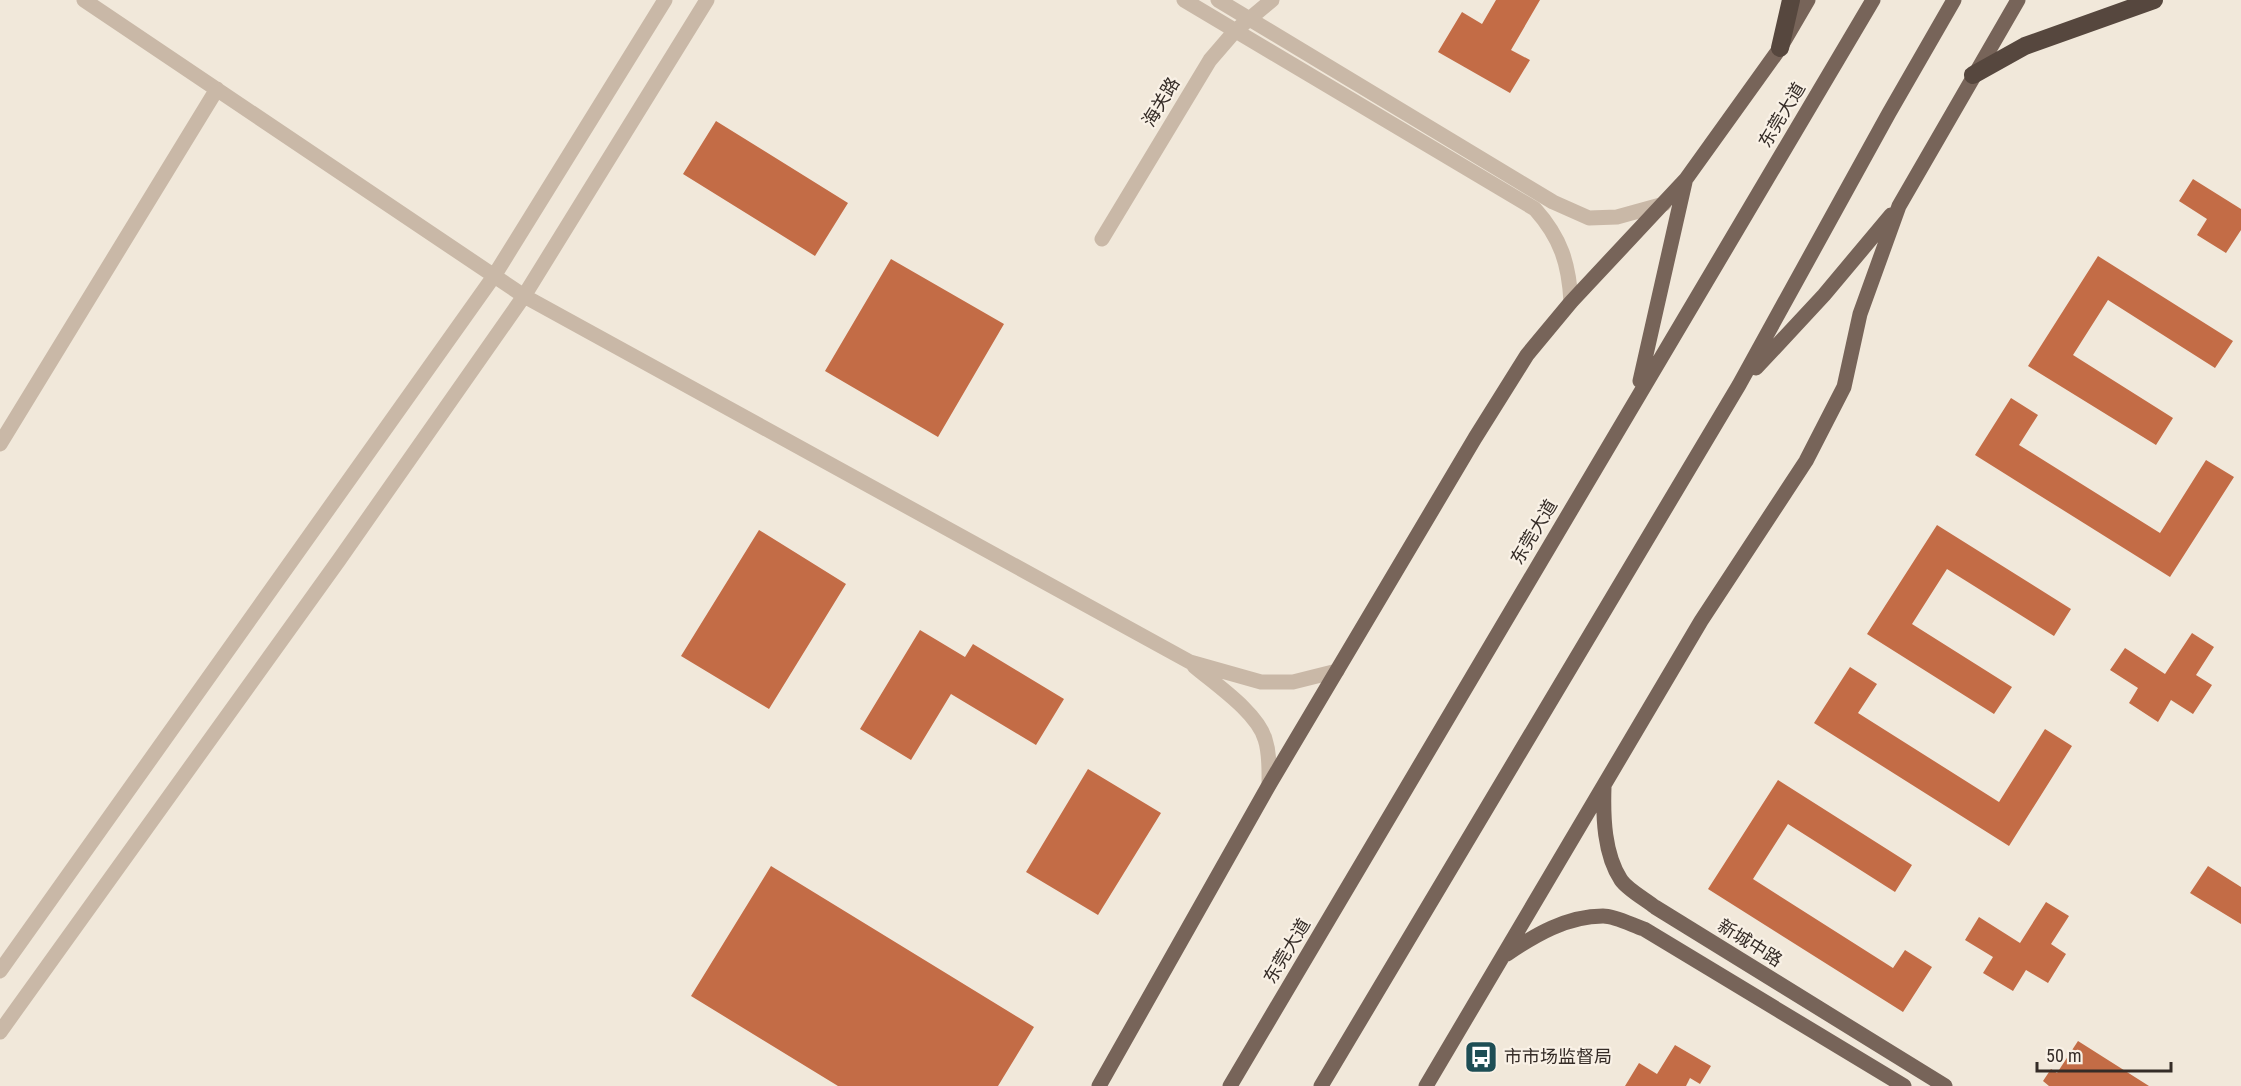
<svg xmlns="http://www.w3.org/2000/svg" width="2241" height="1086" font-family="'Roboto Condensed','Noto Sans SC',sans-serif">
<style>
.building{fill:#c36c46}
.lines{fill:none;stroke-linecap:round;stroke-linejoin:round}
.minor{stroke:#c9b8a7;stroke-width:15}
.major{stroke:#776459;stroke-width:15}
.highway{stroke:#56473e;stroke-width:18}
.labels{text-anchor:middle;stroke-width:4.5;stroke-linejoin:round;paint-order:stroke}
.street-label{font-size:18px;fill:#352c27;stroke:#f9f1e6}
.poi-label{font-size:18px;fill:#352c27;stroke:#f9f1e6;text-anchor:start}
</style>
<rect width="100%" height="100%" fill="#f1e8da"/>
<path class="building" d="M 1496,0 L 1540,0 L 1511,50 L 1530,60 L 1510,93 L 1438,52 L 1462,12 L 1482,24 Z
M 716,121 L 848,203 L 815,256 L 683,174 Z
M 2193,179 L 2241,209 L 2241,230 L 2226,253 L 2197,235 L 2207,219 L 2179,201 Z
M 2098,256 L 2233,341 L 2215,368 L 2108,300 L 2073,355 L 2173,418 L 2156,445 L 2028,366 Z
M 891,259 L 1004,324 L 938,437 L 825,371 Z
M 2011,398 L 2038,415 L 2019,445 L 2160,533 L 2206,460 L 2234,477 L 2170,577 L 1975,455 Z
M 1937,525 L 2071,609 L 2054,636 L 1947,569 L 1912,624 L 2012,687 L 1994,714 L 1867,634 Z
M 759,530 L 846,584 L 769,709 L 681,656 Z
M 920,630 L 965,657 L 973,644 L 1064,699 L 1036,745 L 951,694 L 911,760 L 860,729 Z
M 2192,633 L 2214,647 L 2196,675 L 2212,685 L 2193,714 L 2171,700 L 2158,722 L 2129,703 L 2138,688 L 2110,670 L 2125,648 L 2165,674 Z
M 1850,667 L 1877,684 L 1858,713 L 1999,802 L 2045,729 L 2072,746 L 2009,846 L 1814,723 Z
M 1088,769 L 1161,813 L 1098,915 L 1026,872 Z
M 1778,780 L 1912,865 L 1895,892 L 1788,824 L 1753,879 L 1893,968 L 1905,950 L 1932,967 L 1903,1012 L 1708,889 Z
M 771,866 L 1034,1027 L 998,1086 L 838,1086 L 691,996 Z
M 2208,866 L 2241,887 L 2241,924 L 2190,893 Z
M 2046,902 L 2069,916 L 2051,944 L 2066,954 L 2048,983 L 2026,970 L 2013,991 L 1983,973 L 1993,957 L 1965,940 L 1979,917 L 2020,943 Z
M 2078,1041 L 2149,1086 L 2049,1086 L 2043,1081 L 2051,1069 L 2057,1073 Z
M 1675,1045 L 1711,1066 L 1700,1084 L 1690,1078 L 1686,1086 L 1625,1086 L 1639,1063 L 1657,1074 Z"/>
<g class="lines">
<path class="minor" d="M 84,0 L 524,296 L 1190,662 L 1261,682 L 1293,682 L 1337,671
M 1184,0 L 1535,209 C 1561,238 1569,264 1571,302
M 1218,0 L 1553,202 L 1589,218 L 1617,217 L 1664,204
M 1102,239 L 1210,60 L 1235,31 L 1272,0
M 0,444 L 217,89
M 1194,666 C 1215,684 1257,712 1265,739 C 1270,754 1269,770 1269,785
M 0,971 L 494,276 L 665,0
M 0,1032 L 339,560 L 524,296 L 707,0"/>
<path class="major" d="M 1756,368 L 1824,295 L 1891,215
M 1640,381 L 1685,182
M 1604,787 C 1603,817 1604,854 1621,880 C 1628,890 1645,899 1655,907 L 1945,1086
M 1507,954 C 1535,935 1567,916 1603,916 C 1615,916 1632,925 1644,929 L 1904,1086
M 1099,1086 L 1269,785 L 1475,438 L 1527,355 L 1571,302 L 1686,179 L 1780,48 L 1808,0
M 1230,1086 L 1873,0
M 1321,1086 L 1739,385 L 1889,113 L 1954,0
M 1426,1086 L 1701,621 L 1806,461 L 1844,387 L 1860,314 L 1899,206 L 2018,0"/>
<path class="highway" d="M 1780,48 L 1791,0
M 1973,75 L 2025,46 L 2154,0"/>
</g>
<defs>
<g id="bus-square" transform="scale(1.725)"><rect x="-9" y="-9" width="18" height="18" rx="4" fill="#1e4e55" stroke="#f9f1e6"/><path d="M-5-6H5V4H4V6H2V4H-2V6H-4V4H-5ZM-3.5-4V0h7V-4ZM-3.5 1.2v1.5H-2V1.2ZM2 1.2v1.5H3.5V1.2Z" fill="#fff"/></g>
</defs>
<g fill-rule="evenodd">
<use href="#bus-square" x="1481" y="1057"/>
</g>
<g class="labels">
<g class="street-label">
<text transform="translate(1161 102) rotate(-59)" y="6">海关路</text>
<text transform="translate(1782 115) rotate(-59)" y="6">东莞大道</text>
<text transform="translate(1534 532) rotate(-59)" y="6">东莞大道</text>
<text transform="translate(1750 943) rotate(32)" y="6">新城中路</text>
<text transform="translate(1287 951) rotate(-59)" y="6">东莞大道</text>
</g>
<g class="poi-label">
<text x="1504" y="1063">市市场监督局</text>
</g>
</g>
<path d="M2037 1062v9h134v-9" fill="none" stroke="#352c27" stroke-width="3"/>
<text x="2046" y="1062" font-size="18" fill="#352c27" stroke="#f9f1e6" stroke-width="4.5" paint-order="stroke">50 m</text>
</svg>
